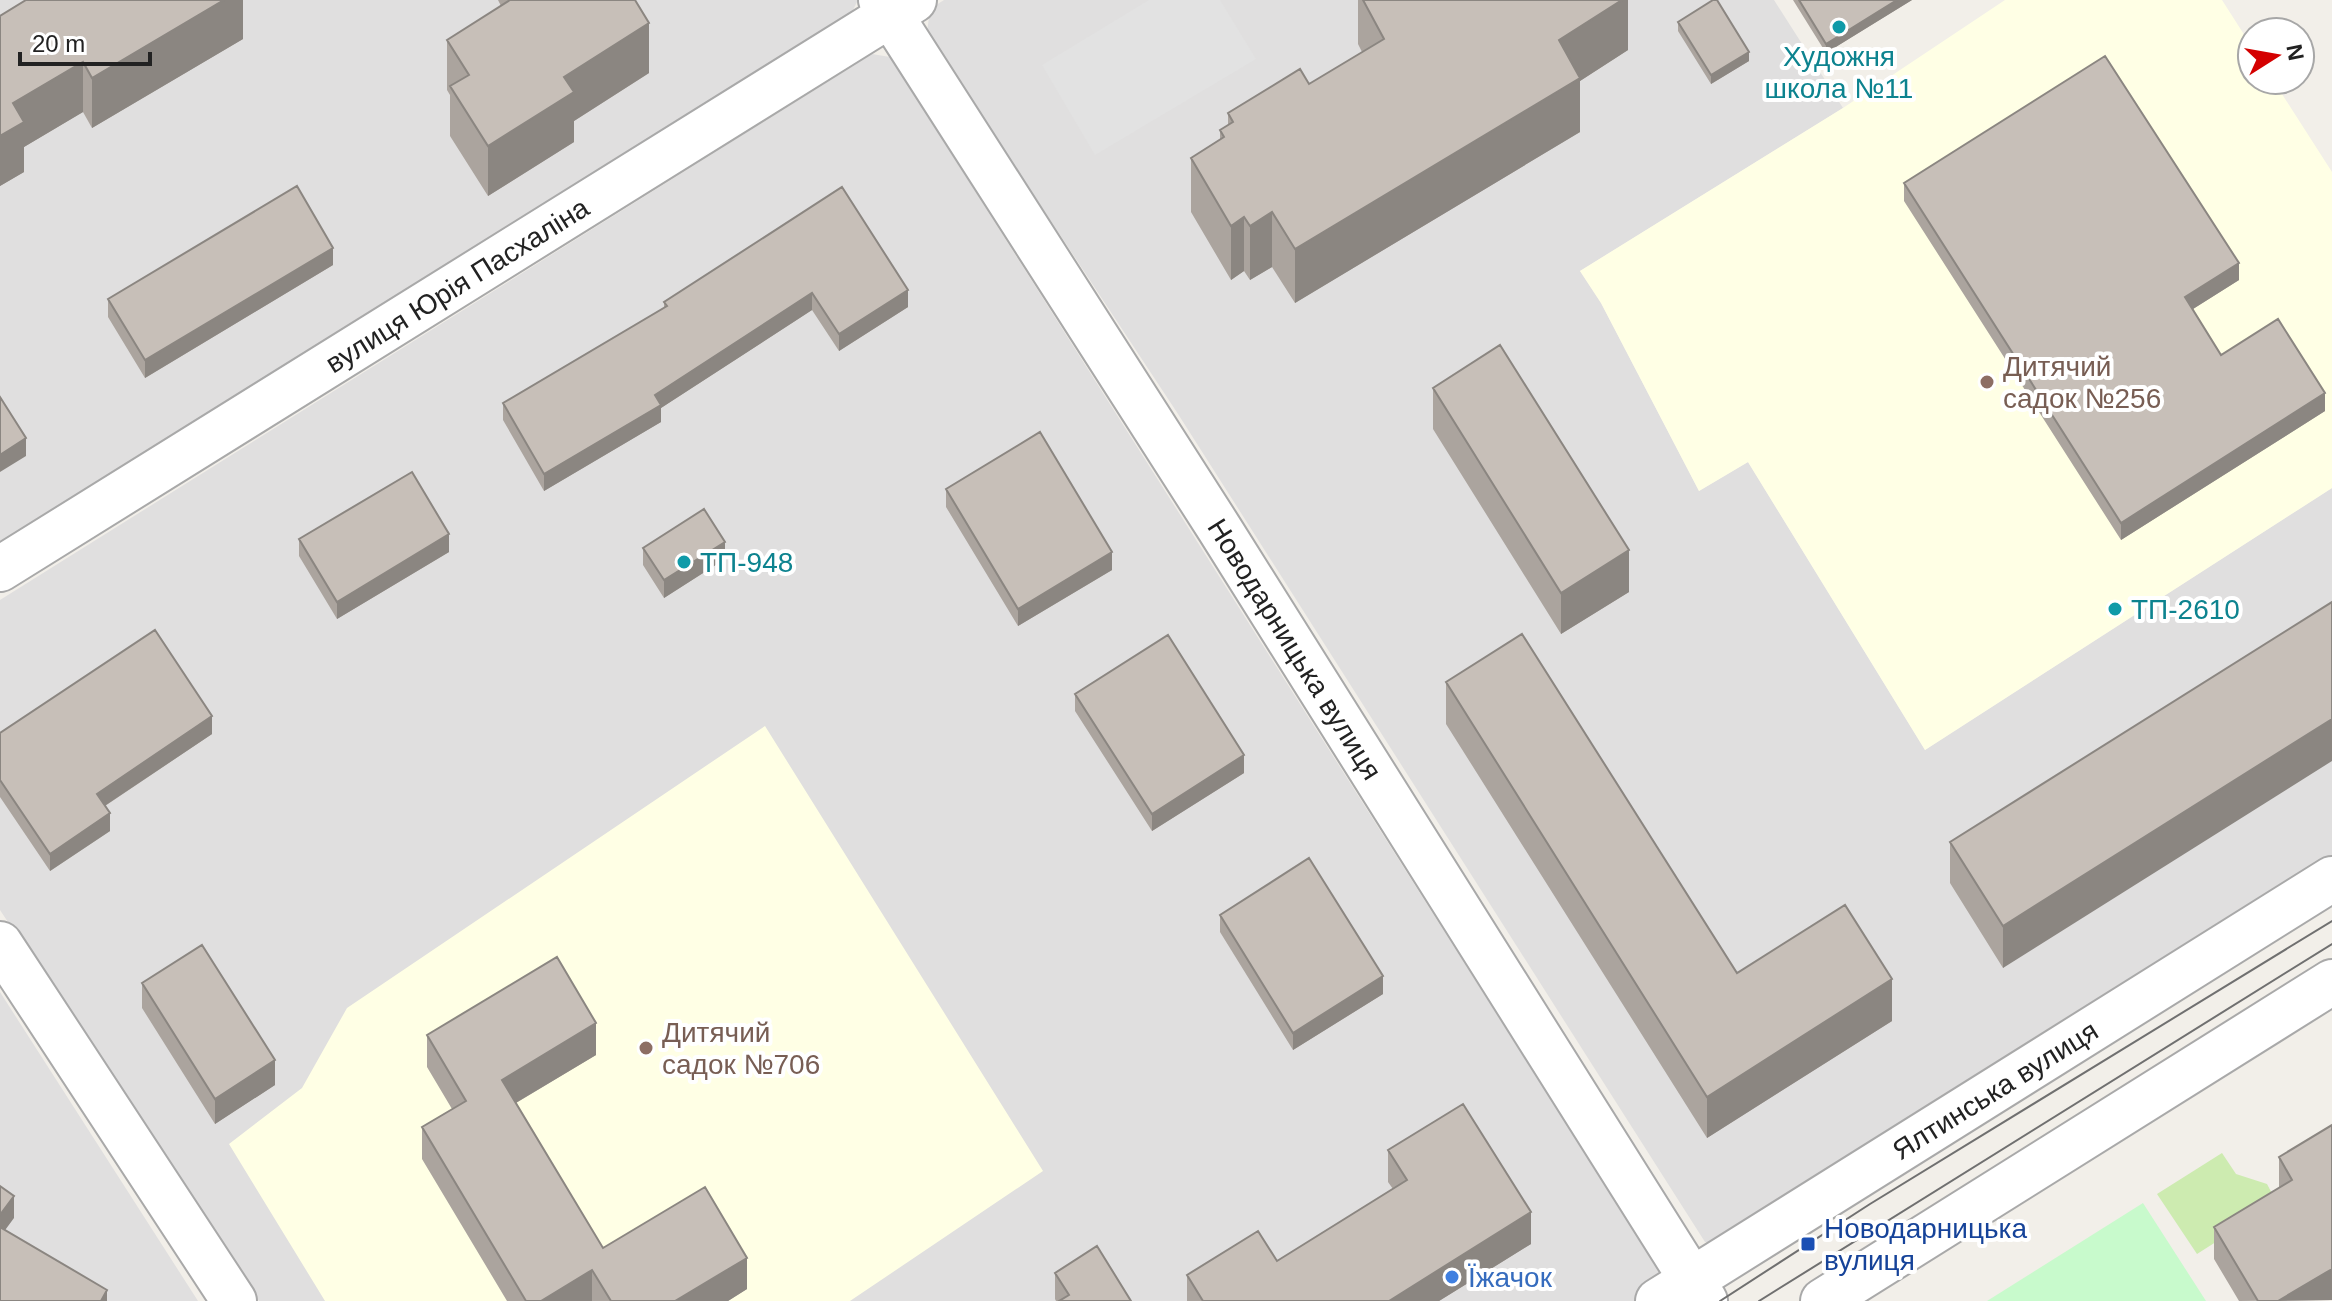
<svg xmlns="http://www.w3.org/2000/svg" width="2332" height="1301" font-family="Helvetica,sans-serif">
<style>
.residential{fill:#e0dfdf}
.education{fill:#ffffe5}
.grass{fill:#cdebb0}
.park{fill:#c8facc}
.parking{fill:#e2e2e2}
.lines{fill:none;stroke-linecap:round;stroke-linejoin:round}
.minor-casing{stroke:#a9a9a9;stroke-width:48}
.minor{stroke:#fff;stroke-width:44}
.tram{stroke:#707070;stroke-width:2}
.wall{fill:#aba49e}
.shaded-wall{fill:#8b8681}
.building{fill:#c7bfb8;stroke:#8b8681;stroke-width:2}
.culture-dot{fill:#0f9aa8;stroke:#fff;stroke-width:3}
.education-dot{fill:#8d6e63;stroke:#fff;stroke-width:3}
.transit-dot{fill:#1a4fb4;stroke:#fff;stroke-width:3}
.shop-dot{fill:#3f7fe0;stroke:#fff;stroke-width:3}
.labels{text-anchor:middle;stroke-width:8;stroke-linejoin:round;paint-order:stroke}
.culture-label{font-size:28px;fill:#0d838f;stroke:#fff;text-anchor:start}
.street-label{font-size:28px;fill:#222;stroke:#fff}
.education-label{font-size:28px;fill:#785e54;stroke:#fff;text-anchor:start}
.transit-label{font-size:28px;fill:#164399;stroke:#fff;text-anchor:start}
.shop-label{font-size:28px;fill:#366cbe;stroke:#fff;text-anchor:start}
</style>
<rect width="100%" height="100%" fill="#f2efe9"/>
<path class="residential" d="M 0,0 L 858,0 L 849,18 L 0,545 Z
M 944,0 L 1774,0 L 1843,108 L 1580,271 L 1601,303 L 1699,491 L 1748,462 L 1925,750 L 2332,488 L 2332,857 L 1729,1243 L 1705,1242 L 1178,414 L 927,33 L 930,9 Z
M 872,54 L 890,57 L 1662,1275 L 1639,1301 L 259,1301 L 0,910 L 0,600 Z
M 0,992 L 198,1301 L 0,1301 Z"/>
<path class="education" d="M 2005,0 L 2222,0 L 2252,47 L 2252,80 L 2273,80 L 2332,172 L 2332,488 L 1925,750 L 1748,462 L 1699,491 L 1601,303 L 1580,271 L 1843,108 Z
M 765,726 L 1043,1171 L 850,1301 L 325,1301 L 229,1144 L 302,1088 L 347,1008 Z"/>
<path class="grass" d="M 2222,1153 L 2236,1174 L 2267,1184 L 2277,1203 L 2197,1254 L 2157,1194 Z"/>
<path class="park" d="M 2143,1203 L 2206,1301 L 1987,1301 Z"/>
<path class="parking" d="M 1149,0 L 1220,0 L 1256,59 L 1095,155 L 1042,65 Z"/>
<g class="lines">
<g class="minor-casing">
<path id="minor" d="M 881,0 L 1219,528 L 1705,1301
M 0,569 L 914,0
M 0,944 L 234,1301
M 1658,1301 L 2332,879
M 1823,1301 L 2332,982"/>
</g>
<use href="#minor" class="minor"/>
<path class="tram" d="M 1720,1301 L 1870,1204 L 2332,921
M 1759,1301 L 2332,944"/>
</g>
<path class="wall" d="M 243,0 L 243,39 L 92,128 L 83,112 L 24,147 L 24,172 L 0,186 L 0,16 Z
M 498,0 L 635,0 L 649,73 L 574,121 L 574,142 L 488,196 L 450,136 L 450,95 L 447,90 L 447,40 L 501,6 Z
M 1358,0 L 1628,0 L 1628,50 L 1580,81 L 1580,132 L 1295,303 L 1272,267 L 1250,280 L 1244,271 L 1231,280 L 1191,212 L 1191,158 L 1220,139 L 1220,130 L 1228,125 L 1228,113 L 1309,84 L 1362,52 L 1358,44 Z
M 1793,0 L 1912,0 L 1826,53 Z
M 1678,22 L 1749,61 L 1711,84 L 1678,31 Z
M 1904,183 L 2239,280 L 2193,309 L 2221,355 L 2325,411 L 2121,540 L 1904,201 Z
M 842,187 L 908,307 L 839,351 L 812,310 L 661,408 L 661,422 L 544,491 L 503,420 L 503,403 L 664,308 L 664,302 Z
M 333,265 L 145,378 L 108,317 L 108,299 Z
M 1433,388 L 1629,592 L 1561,634 L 1433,429 Z
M 946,489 L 1112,570 L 1018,626 L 946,507 Z
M 299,539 L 449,552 L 337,619 L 299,556 Z
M 643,548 L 725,559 L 664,598 L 643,565 Z
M 2332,602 L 2003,968 L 1950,883 L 1950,842 Z
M 1446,682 L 1737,973 L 1892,1021 L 1707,1138 L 1446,724 Z
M 1075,694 L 1244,773 L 1152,831 L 1075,711 Z
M 0,733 L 212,734 L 105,806 L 110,831 L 50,871 L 0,797 Z
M 1220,915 L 1383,994 L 1293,1050 L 1220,932 Z
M 142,983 L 275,1085 L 215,1124 L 142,1008 Z
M 427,1035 L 596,1055 L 516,1103 L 603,1248 L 747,1289 L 728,1301 L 507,1301 L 422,1159 L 422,1127 L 452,1109 L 427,1067 Z
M 2332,1125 L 2332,1300 L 2239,1301 L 2214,1259 L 2214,1227 L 2279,1188 L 2279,1157 Z
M 1388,1150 L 1531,1244 L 1439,1301 L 1187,1301 L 1187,1275 L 1277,1261 L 1393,1189 L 1388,1182 Z
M 1055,1273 L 1131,1301 L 1056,1301 L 1055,1299 Z"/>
<path class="shaded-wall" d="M 224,0 L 243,0 L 243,39 L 92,128 L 92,78 Z
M 1622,0 L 1628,0 L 1628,50 L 1580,81 L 1580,132 L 1295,303 L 1295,249 L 1559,40 Z
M 1897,0 L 1912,0 L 1826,53 L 1826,44 Z
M 649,23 L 649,73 L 574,121 L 574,142 L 488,196 L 488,146 L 564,77 Z
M 1749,52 L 1749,61 L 1711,84 L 1711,75 Z
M 83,62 L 83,112 L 24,147 L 24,172 L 0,186 L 0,136 L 13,103 Z
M 1272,212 L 1272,267 L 1250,280 L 1250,226 Z
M 1244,217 L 1244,271 L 1231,280 L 1231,226 Z
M 333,248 L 333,265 L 145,378 L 145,360 Z
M 2239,263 L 2239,280 L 2185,314 L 2185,297 Z
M 908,290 L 908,307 L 839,351 L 839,334 Z
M 812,293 L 812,310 L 661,408 L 661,422 L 544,491 L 544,474 L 655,395 Z
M 2325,393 L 2325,411 L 2121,540 L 2121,523 Z
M 26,438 L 26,456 L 0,472 L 0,455 Z
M 449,534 L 449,552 L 337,619 L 337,602 Z
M 725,542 L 725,559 L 664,598 L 664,580 Z
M 1629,550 L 1629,592 L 1561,634 L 1561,593 Z
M 1112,552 L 1112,570 L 1018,626 L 1018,609 Z
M 212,716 L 212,734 L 97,811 L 97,794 Z
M 2332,719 L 2332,761 L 2003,968 L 2003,926 Z
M 1244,755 L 1244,773 L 1152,831 L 1152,814 Z
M 110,813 L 110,831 L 50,871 L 50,854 Z
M 1383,976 L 1383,994 L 1293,1050 L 1293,1033 Z
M 1892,979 L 1892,1021 L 1707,1138 L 1707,1097 Z
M 596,1023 L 596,1055 L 502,1111 L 502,1080 Z
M 275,1060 L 275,1085 L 215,1124 L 215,1099 Z
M 14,1196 L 14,1218 L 0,1237 L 0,1215 Z
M 1531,1212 L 1531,1244 L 1439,1301 L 1389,1301 Z
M 747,1258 L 747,1289 L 728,1301 L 675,1301 Z
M 2332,1269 L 2332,1300 L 2278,1301 Z
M 592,1270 L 592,1301 L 541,1301 Z
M 107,1290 L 107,1301 L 101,1301 Z"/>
<path class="building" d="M 26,0 L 224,0 L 92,78 L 83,62 L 13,103 L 24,122 L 0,136 L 0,16 Z
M 510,0 L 635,0 L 649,23 L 564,77 L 574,92 L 488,146 L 450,86 L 469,75 L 447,40 Z
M 1363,0 L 1622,0 L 1559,40 L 1580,78 L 1295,249 L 1272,212 L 1250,226 L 1244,217 L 1231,226 L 1191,158 L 1224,137 L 1220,130 L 1233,122 L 1228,113 L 1300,69 L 1309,84 L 1384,39 Z
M 1713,0 L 1717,0 L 1749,52 L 1711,75 L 1678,22 Z
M 1799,0 L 1897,0 L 1826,44 Z
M 2105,56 L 2239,263 L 2185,297 L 2221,355 L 2278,319 L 2325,393 L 2121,523 L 1904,183 Z
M 297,186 L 333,248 L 145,360 L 108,299 Z
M 842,187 L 908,290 L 839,334 L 812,293 L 655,395 L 661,405 L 544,474 L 503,403 L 667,306 L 664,302 Z
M 1500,345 L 1629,550 L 1561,593 L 1433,388 Z
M 0,397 L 26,438 L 0,455 Z
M 1040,432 L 1112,552 L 1018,609 L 946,489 Z
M 412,472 L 449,534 L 337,602 L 299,539 Z
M 704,509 L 725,542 L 664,580 L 643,548 Z
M 2332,602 L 2332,719 L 2003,926 L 1950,842 Z
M 155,630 L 212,716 L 97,794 L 110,813 L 50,854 L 0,780 L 0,733 Z
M 1522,634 L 1737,973 L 1845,905 L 1892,979 L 1707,1097 L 1446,682 Z
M 1168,635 L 1244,755 L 1152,814 L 1075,694 Z
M 1309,858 L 1383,976 L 1293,1033 L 1220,915 Z
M 202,945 L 275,1060 L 215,1099 L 142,983 Z
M 557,957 L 596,1023 L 502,1080 L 603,1248 L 705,1187 L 747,1258 L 675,1301 L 611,1301 L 592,1270 L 541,1301 L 526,1301 L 422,1127 L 466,1101 L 427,1035 Z
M 1463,1104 L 1531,1212 L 1389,1301 L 1203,1301 L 1187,1275 L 1258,1231 L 1277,1261 L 1407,1180 L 1388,1150 Z
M 2332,1125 L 2332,1269 L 2278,1301 L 2258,1301 L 2214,1227 L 2292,1180 L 2279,1157 Z
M 0,1186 L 14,1196 L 0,1215 Z
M 0,1227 L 107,1290 L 101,1301 L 0,1301 Z
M 1097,1246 L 1131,1301 L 1059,1301 L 1069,1295 L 1055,1273 Z"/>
<g class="culture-dot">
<circle cx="1839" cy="27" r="8"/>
<circle cx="684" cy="562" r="8"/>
<circle cx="2115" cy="609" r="8"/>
</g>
<g class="education-dot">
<circle cx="1987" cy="382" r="8"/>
<circle cx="646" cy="1048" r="8"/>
</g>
<rect class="transit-dot" x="1800" y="1236" width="16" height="16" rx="4"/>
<circle class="shop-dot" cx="1452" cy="1277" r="8"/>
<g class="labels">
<g class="culture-label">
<text x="1839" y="66" text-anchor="middle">Художня<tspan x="1839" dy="32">школа №11</tspan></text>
<text x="700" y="572">ТП-948</text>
<text x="2131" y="619">ТП-2610</text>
</g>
<g class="street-label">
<text transform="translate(457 285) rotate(-32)" y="10">вулиця Юрія Пасхаліна</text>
<text transform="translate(1295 649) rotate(58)" y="10">Новодарницька вулиця</text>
<text transform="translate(1995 1090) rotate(-32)" y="10">Ялтинська вулиця</text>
</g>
<g class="education-label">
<text x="2003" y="376">Дитячий<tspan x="2003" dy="32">садок №256</tspan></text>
<text x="662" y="1042">Дитячий<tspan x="662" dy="32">садок №706</tspan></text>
</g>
<g class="transit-label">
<text x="1824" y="1238">Новодарницька<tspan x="1824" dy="32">вулиця</tspan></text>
</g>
<g class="shop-label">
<text x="1468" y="1287">Їжачок</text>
</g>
</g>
<g transform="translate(2276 56) rotate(79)"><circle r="38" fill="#ffffff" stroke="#a7a7a7" stroke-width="2"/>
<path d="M0-6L14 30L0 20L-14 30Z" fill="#d40000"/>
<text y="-12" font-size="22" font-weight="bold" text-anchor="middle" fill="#222222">N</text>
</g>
<path d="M20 52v12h130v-12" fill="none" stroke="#222222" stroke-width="4"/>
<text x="32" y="52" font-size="24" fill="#222222" stroke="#ffffff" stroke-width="6" paint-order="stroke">20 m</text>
</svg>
